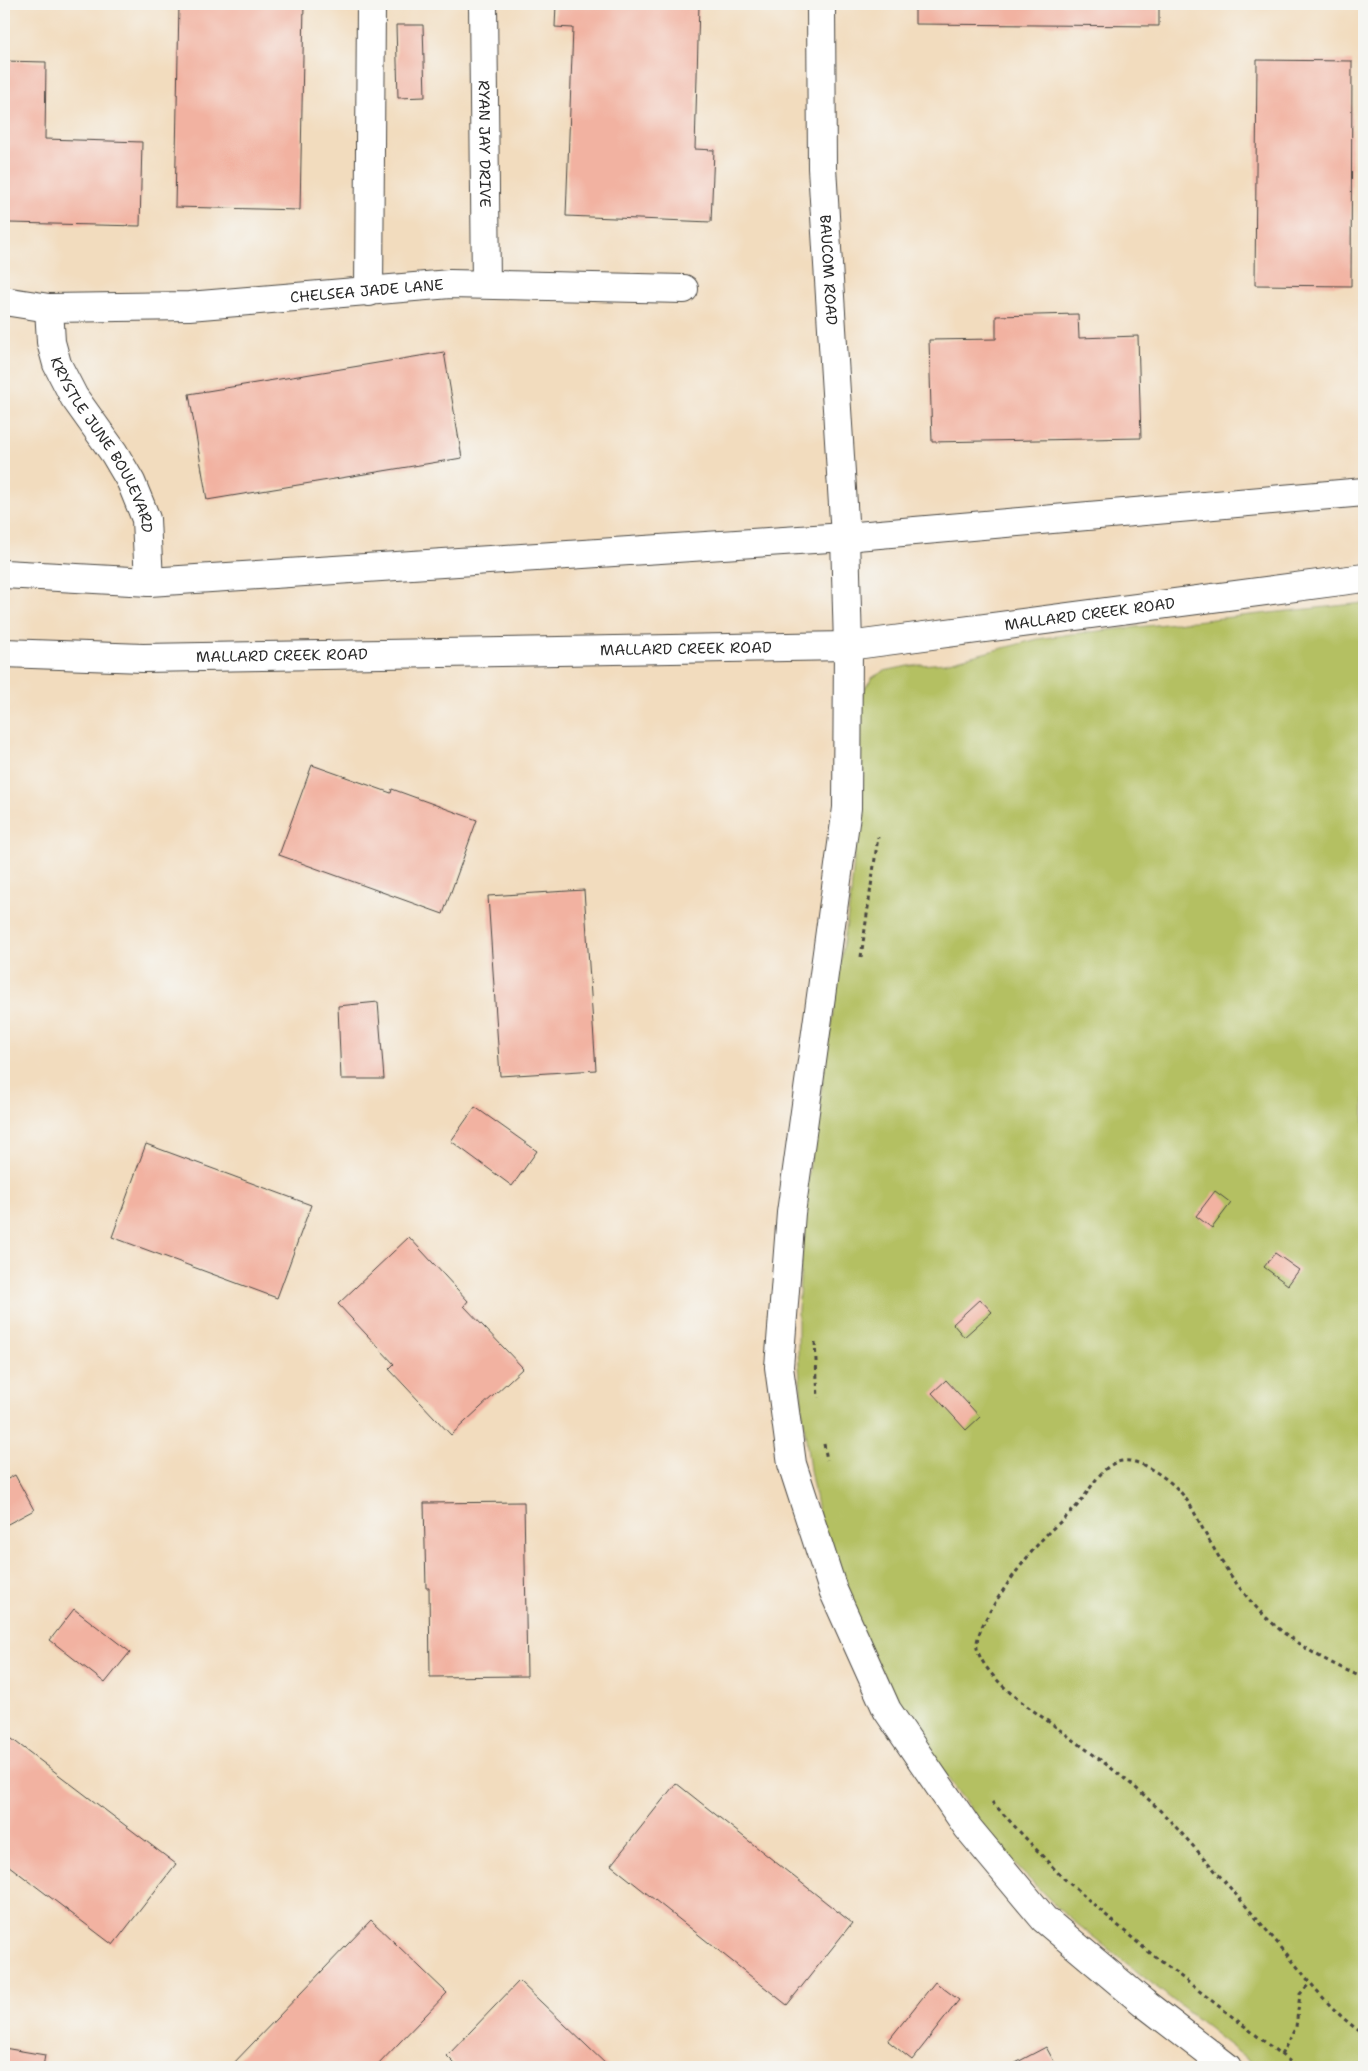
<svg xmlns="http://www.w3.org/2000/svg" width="1368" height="2071" font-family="'Shantell Sans',sans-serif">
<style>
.green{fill:#b4c062;stroke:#707646}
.building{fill:#f2b2a1}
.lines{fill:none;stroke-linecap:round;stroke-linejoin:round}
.street-casing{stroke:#494641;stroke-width:30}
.secondary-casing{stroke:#494641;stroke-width:30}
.path{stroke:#494641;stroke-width:3;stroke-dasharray:4 4;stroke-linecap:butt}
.street{stroke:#fff;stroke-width:28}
.secondary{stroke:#fff;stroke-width:28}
.labels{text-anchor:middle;stroke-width:4;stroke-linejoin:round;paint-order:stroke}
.street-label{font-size:15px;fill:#2b2b2b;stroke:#f6f6f2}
</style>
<rect width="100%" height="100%" fill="#f6f6f2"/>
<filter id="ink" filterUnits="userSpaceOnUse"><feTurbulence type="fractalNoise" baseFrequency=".02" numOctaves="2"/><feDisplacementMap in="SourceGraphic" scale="10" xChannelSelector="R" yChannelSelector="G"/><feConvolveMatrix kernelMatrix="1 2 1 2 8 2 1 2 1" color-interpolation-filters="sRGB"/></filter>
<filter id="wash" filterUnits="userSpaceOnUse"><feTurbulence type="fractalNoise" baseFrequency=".0096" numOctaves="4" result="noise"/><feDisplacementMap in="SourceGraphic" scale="20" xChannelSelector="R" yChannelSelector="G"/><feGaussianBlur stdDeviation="1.12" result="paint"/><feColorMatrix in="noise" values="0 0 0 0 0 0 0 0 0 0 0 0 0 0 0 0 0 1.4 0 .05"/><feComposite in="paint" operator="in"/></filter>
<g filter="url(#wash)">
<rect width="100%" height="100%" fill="#f2dcbe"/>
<path class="green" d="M 1364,603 L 1364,2067 L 1257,2067 L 1062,1912 L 1023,1873 L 995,1842 L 915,1734 L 863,1637 L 819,1516 L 810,1470 L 803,1417 L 798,1353 L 798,1309 L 807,1184 L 851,895 L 857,823 L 861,698 L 865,688 L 873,677 L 884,671 L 908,666 L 945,663 L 1038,639 L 1071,634 Z"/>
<g id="blocks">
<path class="building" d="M 179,4 L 304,4 L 300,210 L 175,207 Z
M 556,4 L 699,4 L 695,149 L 714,150 L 711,222 L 566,216 L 573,28 L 555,27 Z
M 915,4 L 1159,4 L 1159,26 L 915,24 Z
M 396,25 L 423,25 L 425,97 L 398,98 Z
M 1257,60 L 1352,61 L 1351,286 L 1255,285 Z
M 4,61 L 46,62 L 45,139 L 142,142 L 140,226 L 9,223 L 9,211 L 4,211 Z
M 1078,314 L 1079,338 L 1138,336 L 1141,438 L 932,442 L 929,340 L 996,339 L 996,316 Z
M 444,352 L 462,458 L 207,500 L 189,394 Z
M 312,765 L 391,793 L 392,789 L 477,820 L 443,914 L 279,855 Z
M 584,890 L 596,1070 L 500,1076 L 488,896 Z
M 378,1002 L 384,1079 L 341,1079 L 338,1006 Z
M 475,1107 L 537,1151 L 512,1186 L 451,1141 Z
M 146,1144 L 311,1205 L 277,1298 L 112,1237 Z
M 1215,1191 L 1231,1203 L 1212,1228 L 1196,1216 Z
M 409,1237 L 468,1301 L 464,1306 L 523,1368 L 451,1435 L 389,1369 L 394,1364 L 338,1304 Z
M 1275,1253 L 1299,1270 L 1288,1285 L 1264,1267 Z
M 980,1299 L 992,1312 L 964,1337 L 953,1324 Z
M 946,1380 L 980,1417 L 966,1430 L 932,1393 Z
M 15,1475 L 34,1510 L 4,1526 L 4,1481 Z
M 524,1502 L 527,1676 L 430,1677 L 429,1588 L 426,1588 L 424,1503 Z
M 74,1609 L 130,1652 L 105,1683 L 50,1640 Z
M 4,1733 L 176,1864 L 113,1945 L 4,1862 Z
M 676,1783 L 852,1923 L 787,2005 L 611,1865 Z
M 371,1920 L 447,1993 L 376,2067 L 230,2067 Z
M 519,1981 L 609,2067 L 458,2067 L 447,2056 Z
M 935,1982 L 959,2000 L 912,2060 L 888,2041 Z
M 1046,2047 L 1057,2067 L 1008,2067 Z
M 4,2048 L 45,2055 L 43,2067 L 4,2067 Z"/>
</g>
</g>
<g filter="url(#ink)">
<use href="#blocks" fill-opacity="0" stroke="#494641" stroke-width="1"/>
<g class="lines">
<g class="street-casing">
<g id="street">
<path id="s1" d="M 483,4 L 486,284"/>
<path id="s2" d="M 821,4 L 822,168 L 845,537"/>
<path d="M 369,292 L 371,4"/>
<path id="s3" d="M 4,301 L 49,308 L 189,306 L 450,284 L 684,289"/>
<path id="s4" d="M 49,308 L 51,342 L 57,364 L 74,397 L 114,453 L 131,482 L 146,519 L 149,582"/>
</g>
</g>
<g class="secondary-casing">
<g id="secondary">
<path d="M 845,537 L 848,646 L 847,808 L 791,1213 L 779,1367 L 792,1464 L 833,1590 L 887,1710 L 968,1828 L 1044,1919 L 1144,2003 L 1227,2067"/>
<path d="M 4,574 L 149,582 L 845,537 L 1364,492"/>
<path id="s5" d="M 4,653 L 143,658 L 848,646 L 1364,578"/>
</g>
</g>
<path class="path" d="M 861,957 L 878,837
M 815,1342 L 818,1398
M 824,1444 L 827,1460
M 1364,1678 C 1324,1661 1286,1640 1256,1607 C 1239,1589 1225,1568 1213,1547 C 1192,1513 1193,1496 1156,1472 C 1148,1467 1138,1462 1130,1461 C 1102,1458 1092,1490 1076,1507 C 1069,1515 1060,1522 1051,1530 C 1033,1547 973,1624 977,1648 C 979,1659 990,1673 998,1681 C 1015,1699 1037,1713 1056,1727 C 1083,1747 1111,1767 1137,1789 C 1157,1806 1175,1826 1193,1846 C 1225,1881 1255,1917 1286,1953 C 1310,1982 1333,2014 1364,2034
M 992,1802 L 1061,1876 L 1144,1948 L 1297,2067
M 1281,2055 L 1296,2027 L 1300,1994 L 1310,1983"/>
<use href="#street" class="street"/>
<use href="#secondary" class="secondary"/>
</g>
</g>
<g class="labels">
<g class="street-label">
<text dy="5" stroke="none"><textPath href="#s1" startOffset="140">RYAN JAY DRIVE</textPath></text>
<text dy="5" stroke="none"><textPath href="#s2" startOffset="266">BAUCOM ROAD</textPath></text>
<text dy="5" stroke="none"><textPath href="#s3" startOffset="364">CHELSEA JADE LANE</textPath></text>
<text dy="5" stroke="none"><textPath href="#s4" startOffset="150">KRYSTLE JUNE BOULEVARD</textPath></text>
<text dy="5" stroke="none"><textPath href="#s5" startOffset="1088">MALLARD CREEK ROAD</textPath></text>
<text dy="5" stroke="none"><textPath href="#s5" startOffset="682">MALLARD CREEK ROAD</textPath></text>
<text dy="5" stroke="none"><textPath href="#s5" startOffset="278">MALLARD CREEK ROAD</textPath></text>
</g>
</g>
<rect width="1368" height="2071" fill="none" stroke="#f6f6f2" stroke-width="20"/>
</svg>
